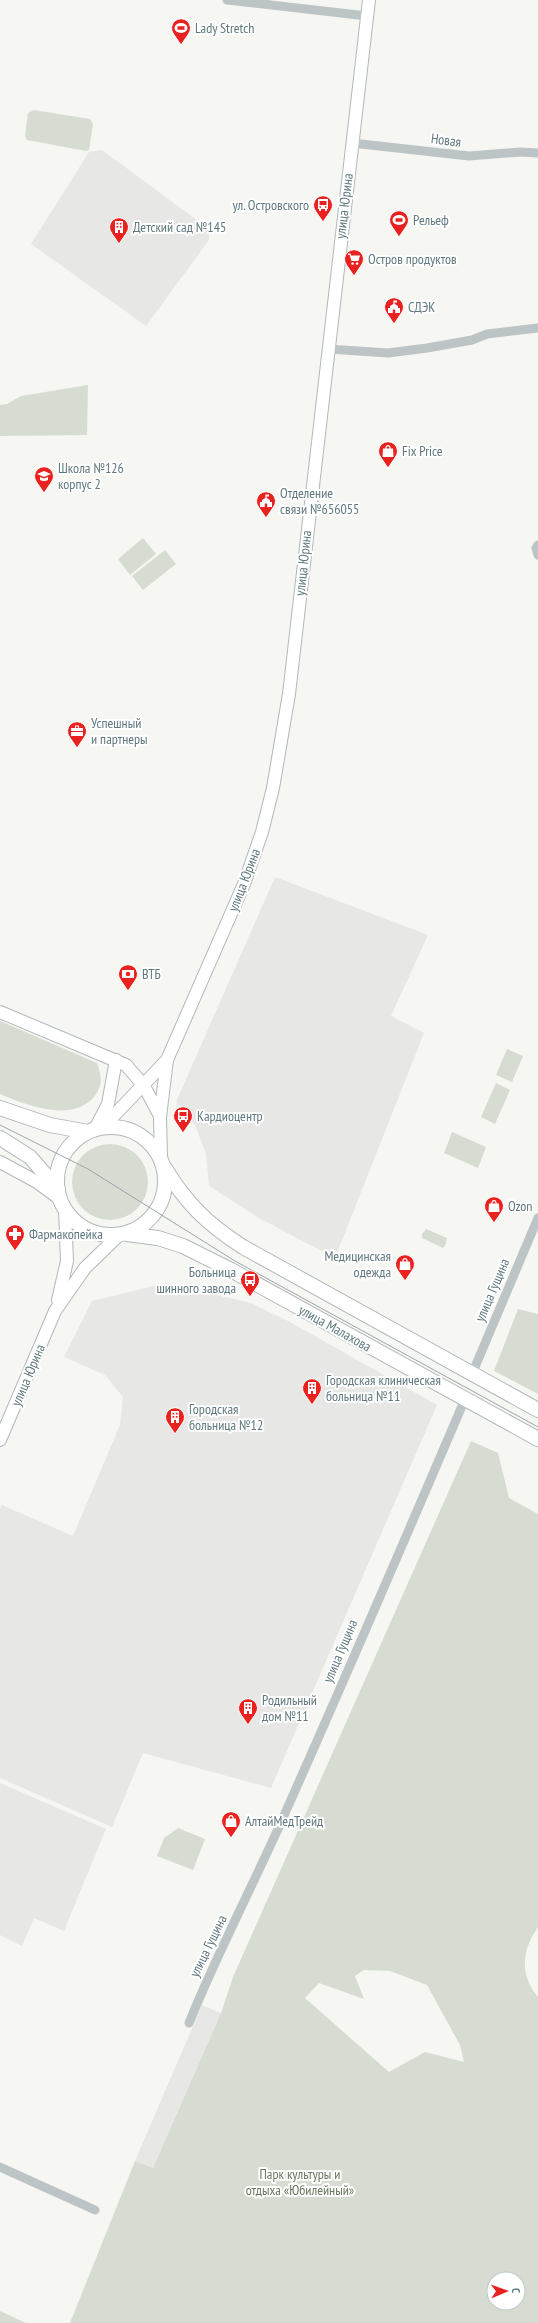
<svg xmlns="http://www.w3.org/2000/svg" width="538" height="2323" font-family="'PT Sans Narrow',sans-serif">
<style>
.built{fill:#e7e7e6}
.green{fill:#d7dcd2;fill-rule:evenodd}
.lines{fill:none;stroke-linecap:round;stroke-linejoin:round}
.secondary-casing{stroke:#afb8bb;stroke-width:14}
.primary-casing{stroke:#b0b8ba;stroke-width:16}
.street{stroke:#bdc4c6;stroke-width:9}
.secondary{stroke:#fff;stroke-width:12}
.primary{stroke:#fff;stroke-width:14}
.tram{stroke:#9ca7ab;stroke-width:1}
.labels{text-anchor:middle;stroke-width:4;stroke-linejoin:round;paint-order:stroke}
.poi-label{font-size:14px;fill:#60797f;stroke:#fff;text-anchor:start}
.street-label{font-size:14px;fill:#60797f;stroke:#fff}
.park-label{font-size:14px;fill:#69775f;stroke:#fff}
</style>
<rect width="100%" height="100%" fill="#f6f6f3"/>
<path class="built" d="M 102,150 L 209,229 L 209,240 L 146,326 L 31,244 L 89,152 Z
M 275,877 L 428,935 L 391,1016 L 424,1033 L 335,1258 L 257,1217 L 209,1186 L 206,1154 L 195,1125 L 176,1102 Z
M 166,1283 L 251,1303 L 290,1322 L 437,1405 L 271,1788 L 143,1753 L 112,1827 L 0,1778 L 0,1509 L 2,1505 L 73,1536 L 120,1425 L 123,1397 L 105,1375 L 64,1357 L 92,1301 Z
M 0,1783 L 106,1829 L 64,1931 L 34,1918 L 22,1946 L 0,1935 Z
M 202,2005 L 221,2013 L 153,2168 L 135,2161 Z"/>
<path class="green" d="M 34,110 L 90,119 L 93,124 L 89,150 L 86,151 L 27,140 L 25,136 L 28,113 Z
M 88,385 L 87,435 L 0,436 L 0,405 L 7,404 L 21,396 Z
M 143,538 L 156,554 L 130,575 L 118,559 Z
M 165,550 L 176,564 L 143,590 L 132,576 Z
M 0,1021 L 97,1063 C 102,1076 103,1085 94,1097 C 71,1123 26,1105 0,1094 Z
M 507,1049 L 523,1056 L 512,1082 L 496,1075 Z
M 496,1083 L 510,1090 L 495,1124 L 481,1117 Z
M 452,1132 L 486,1147 L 478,1168 L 444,1153 Z
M72 1182a38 38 0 1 1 76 0a38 38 0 1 1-76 0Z
M 426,1229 L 447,1238 L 445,1246 L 443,1248 L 422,1238 L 422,1234 Z
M 518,1309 L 538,1314 L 538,1394 L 494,1371 Z
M 471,1441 L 498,1453 L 509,1498 L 538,1514 L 538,1927 C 522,1950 519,1974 538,1997 L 538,2323 L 70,2323 L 135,2161 L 153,2168 L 221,2013 L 233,1977 ZM 364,1970 L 390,1971 L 427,1985 L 460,2045 L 464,2062 L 425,2052 L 389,2072 L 305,1998 L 319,1983 L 364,1999 L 355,1976 ZM 494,2279 L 518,2279 L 518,2303 L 494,2303 Z
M 178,1828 L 205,1839 L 193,1870 L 157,1856 L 164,1838 Z
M 0,2311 L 26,2323 L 0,2323 Z"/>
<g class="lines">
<g class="secondary-casing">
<path id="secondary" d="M 0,1012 L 126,1065 L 144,1086 L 160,1116
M 102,1128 L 166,1061
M 95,1129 L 108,1104 L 116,1060
M 161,1158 L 160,1117 L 167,1060 L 244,884 L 262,832 L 273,788 L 289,694 L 369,0
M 0,1162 L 37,1182 L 60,1199
M 58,1300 L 67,1261 L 65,1210
M 0,1440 L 55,1311 L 85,1268 L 118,1236"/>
</g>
<g class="primary-casing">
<path id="primary" d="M 0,1108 L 50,1125 L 88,1132
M57 1181a54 54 0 1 1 108 0a54 54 0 1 1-108 0Z
M 0,1138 L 30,1157 L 58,1189
M 164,1167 C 187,1204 206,1223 243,1247 L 538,1410
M 127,1234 L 158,1238 L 183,1246 L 231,1270 L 538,1439"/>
</g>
<path class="street" d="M 227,0 L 367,16
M 352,143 L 469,156 L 520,152 L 538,153
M 328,349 L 388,353 L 427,348 L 472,340 L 487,334 L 538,328
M 538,545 L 536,548 L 538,555
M 472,1374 L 538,1218
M 189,2023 C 218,1951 255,1882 286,1811 C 347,1674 406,1537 465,1399
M 0,2167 L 95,2210"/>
<use href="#secondary" class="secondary"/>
<use href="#primary" class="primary"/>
<path class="tram" d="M 0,1125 L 88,1169 L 235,1261 L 538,1427"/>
</g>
<defs>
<g id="stadium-pin" transform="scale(1)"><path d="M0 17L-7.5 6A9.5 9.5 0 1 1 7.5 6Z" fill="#e92220" stroke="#fff"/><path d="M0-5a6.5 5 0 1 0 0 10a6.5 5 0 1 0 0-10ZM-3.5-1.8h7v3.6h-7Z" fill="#fff"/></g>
<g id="bus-pin" transform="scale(1)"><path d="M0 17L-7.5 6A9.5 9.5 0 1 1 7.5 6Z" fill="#e92220" stroke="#fff"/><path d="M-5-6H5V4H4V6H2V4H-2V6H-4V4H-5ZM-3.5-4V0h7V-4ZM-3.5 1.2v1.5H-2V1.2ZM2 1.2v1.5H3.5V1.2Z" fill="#fff"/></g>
<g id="building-pin" transform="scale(1)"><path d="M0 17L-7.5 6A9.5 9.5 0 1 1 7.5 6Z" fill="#e92220" stroke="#fff"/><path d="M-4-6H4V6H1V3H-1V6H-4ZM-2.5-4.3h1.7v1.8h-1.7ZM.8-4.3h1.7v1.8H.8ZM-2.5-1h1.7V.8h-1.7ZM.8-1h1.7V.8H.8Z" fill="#fff"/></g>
<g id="supermarket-pin" transform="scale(1)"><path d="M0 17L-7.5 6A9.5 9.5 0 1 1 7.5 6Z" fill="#e92220" stroke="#fff"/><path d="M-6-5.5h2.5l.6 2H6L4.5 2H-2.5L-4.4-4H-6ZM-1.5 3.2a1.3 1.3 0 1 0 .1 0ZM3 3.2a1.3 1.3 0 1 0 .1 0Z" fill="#fff"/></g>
<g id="civic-pin" transform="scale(1)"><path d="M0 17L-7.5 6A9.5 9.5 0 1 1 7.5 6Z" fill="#e92220" stroke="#fff"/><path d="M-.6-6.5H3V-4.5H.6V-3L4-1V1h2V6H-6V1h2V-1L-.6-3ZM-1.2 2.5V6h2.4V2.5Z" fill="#fff"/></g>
<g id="shop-pin" transform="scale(1)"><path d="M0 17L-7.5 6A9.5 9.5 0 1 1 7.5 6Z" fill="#e92220" stroke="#fff"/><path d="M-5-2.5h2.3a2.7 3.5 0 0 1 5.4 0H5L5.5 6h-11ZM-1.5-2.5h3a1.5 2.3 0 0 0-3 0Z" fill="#fff"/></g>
<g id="school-pin" transform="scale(1)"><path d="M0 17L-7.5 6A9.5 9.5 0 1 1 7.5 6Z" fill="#e92220" stroke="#fff"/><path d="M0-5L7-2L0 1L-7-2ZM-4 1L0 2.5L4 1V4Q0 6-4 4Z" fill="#fff"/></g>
<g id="office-pin" transform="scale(1)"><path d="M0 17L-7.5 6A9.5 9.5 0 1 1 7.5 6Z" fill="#e92220" stroke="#fff"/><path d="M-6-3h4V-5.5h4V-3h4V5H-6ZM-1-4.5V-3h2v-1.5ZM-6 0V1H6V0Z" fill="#fff"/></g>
<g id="bank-pin" transform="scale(1)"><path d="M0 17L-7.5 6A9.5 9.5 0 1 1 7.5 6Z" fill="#e92220" stroke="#fff"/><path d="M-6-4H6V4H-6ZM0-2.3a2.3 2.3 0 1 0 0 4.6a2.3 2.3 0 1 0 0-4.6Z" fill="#fff"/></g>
<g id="pharmacy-pin" transform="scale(1)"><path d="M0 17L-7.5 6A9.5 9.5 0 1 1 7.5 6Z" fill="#e92220" stroke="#fff"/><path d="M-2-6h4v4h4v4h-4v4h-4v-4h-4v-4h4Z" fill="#fff"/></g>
</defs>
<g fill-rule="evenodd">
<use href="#stadium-pin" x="181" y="28"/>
<use href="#bus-pin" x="323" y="205"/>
<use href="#stadium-pin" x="399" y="220"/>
<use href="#building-pin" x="119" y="227"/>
<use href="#supermarket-pin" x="354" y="259"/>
<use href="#civic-pin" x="394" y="307"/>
<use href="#shop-pin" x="388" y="451"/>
<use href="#school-pin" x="44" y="476"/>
<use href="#civic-pin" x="266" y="501"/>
<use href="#office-pin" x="77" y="731"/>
<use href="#bank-pin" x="128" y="974"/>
<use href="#bus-pin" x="183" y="1116"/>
<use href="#shop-pin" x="494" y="1206"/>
<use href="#pharmacy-pin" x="15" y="1234"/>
<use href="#shop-pin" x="405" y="1264"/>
<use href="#bus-pin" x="250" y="1280"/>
<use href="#building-pin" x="312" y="1388"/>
<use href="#building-pin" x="175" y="1417"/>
<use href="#building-pin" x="248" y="1708"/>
<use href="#shop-pin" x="231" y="1821"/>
</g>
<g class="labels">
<g class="poi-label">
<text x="195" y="33">Lady Stretch</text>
<text x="309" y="210" text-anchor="end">ул. Островского</text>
<text x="413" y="225">Рельеф</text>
<text x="133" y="232">Детский сад №145</text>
<text x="368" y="264">Остров продуктов</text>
<text x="408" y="312">СДЭК</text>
<text x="402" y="456">Fix Price</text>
<text x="58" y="473">Школа №126<tspan x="58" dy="16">корпус 2</tspan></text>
<text x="280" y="498">Отделение<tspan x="280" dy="16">связи №656055</tspan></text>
<text x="91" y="728">Успешный<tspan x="91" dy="16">и партнеры</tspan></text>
<text x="142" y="979">ВТБ</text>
<text x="197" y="1121">Кардиоцентр</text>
<text x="508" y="1211">Ozon</text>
<text x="29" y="1239">Фармакопейка</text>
<text x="391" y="1261" text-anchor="end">Медицинская<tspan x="391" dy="16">одежда</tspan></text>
<text x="236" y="1277" text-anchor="end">Больница<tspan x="236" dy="16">шинного завода</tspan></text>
<text x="326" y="1385">Городская клиническая<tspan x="326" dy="16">больница №11</tspan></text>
<text x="189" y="1414">Городская<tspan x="189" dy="16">больница №12</tspan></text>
<text x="262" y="1705">Родильный<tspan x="262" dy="16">дом №11</tspan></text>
<text x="245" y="1826">АлтайМедТрейд</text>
</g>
<g class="street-label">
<text transform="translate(446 140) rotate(7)" y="5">Новая</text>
<text transform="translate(344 206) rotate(-83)" y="5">улица Юрина</text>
<text transform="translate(303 563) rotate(-84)" y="5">улица Юрина</text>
<text transform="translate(244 880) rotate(-69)" y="5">улица Юрина</text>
<text transform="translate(492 1290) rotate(-67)" y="5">улица Гущина</text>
<text transform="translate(335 1328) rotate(29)" y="5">улица Малахова</text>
<text transform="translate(28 1375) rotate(-67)" y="5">улица Юрина</text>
<text transform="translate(340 1651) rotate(-67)" y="5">улица Гущина</text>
<text transform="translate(208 1946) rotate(-64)" y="5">улица Гущина</text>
</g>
<g class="park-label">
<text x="300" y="2179">Парк культуры и<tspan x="300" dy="16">отдыха «Юбилейный»</tspan></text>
</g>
</g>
<g transform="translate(506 2291) rotate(88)"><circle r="19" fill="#ffffff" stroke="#bfc9cc"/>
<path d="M0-3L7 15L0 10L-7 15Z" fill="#e92220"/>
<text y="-6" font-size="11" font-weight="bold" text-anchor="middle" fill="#60797f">С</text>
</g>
</svg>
